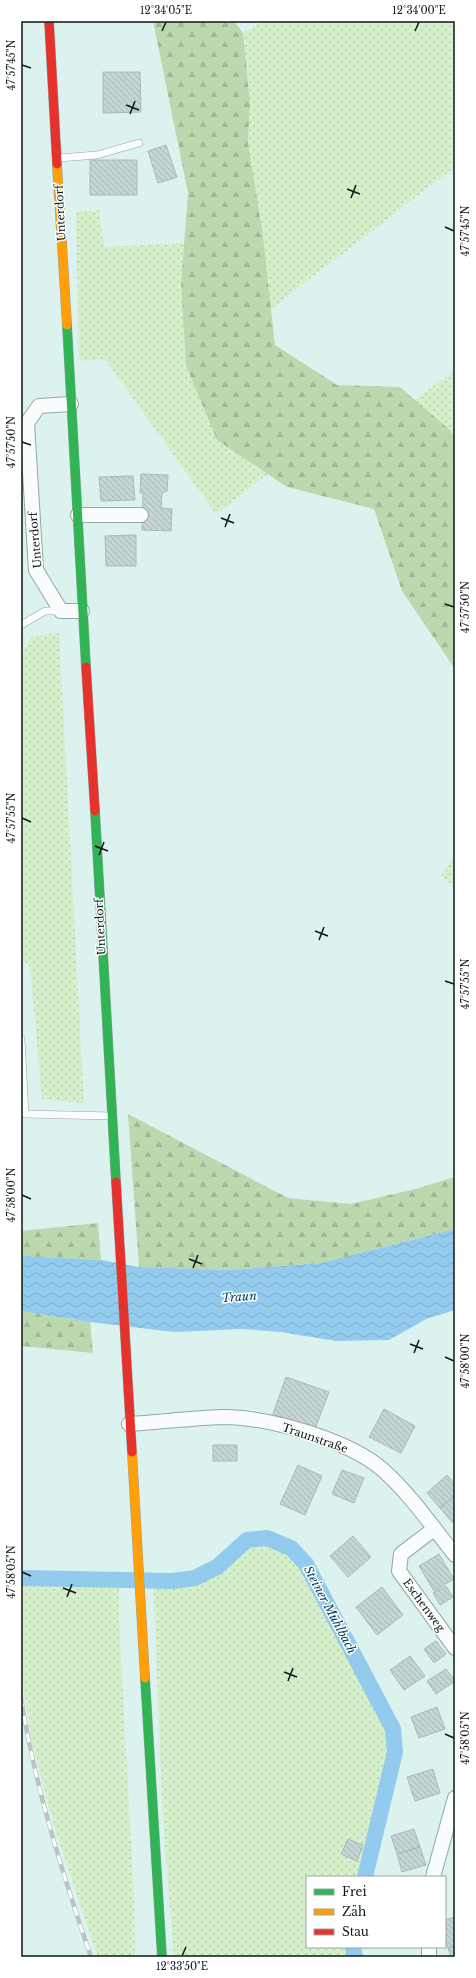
<svg xmlns="http://www.w3.org/2000/svg" width="476" height="1978" font-family="'Libre Baskerville',serif">
<style>
.grass{fill:url(#grass-dots)}
.forest{fill:url(#forest-firs)}
.water{fill:url(#water-waves)}
.lines{fill:none;stroke-linecap:round;stroke-linejoin:round}
.canal{stroke:#92cbee;stroke-width:16}
.building{fill:url(#building-back-hatch);stroke:#a9baba}
.lane-casing{stroke:#96a6a4;stroke-width:8}
.street-casing{stroke:#96a6a4;stroke-width:16}
.fast-casing{stroke:#96a6a4;stroke-width:10}
.slow-casing{stroke:#96a6a4;stroke-width:10}
.jam-casing{stroke:#96a6a4;stroke-width:10}
.lane{stroke:#fafdfd;stroke-width:7}
.street{stroke:#fafdfd;stroke-width:14}
.fast{stroke:#30b455;stroke-width:9}
.slow{stroke:#ff9f0a;stroke-width:9}
.jam{stroke:#e5322d;stroke-width:9}
.rail-casing{stroke:#bdc2c2;stroke-width:4.5}
.rail{stroke:#fefffe;stroke-width:3;stroke-dasharray:9;stroke-linecap:butt}
.ticks{fill:none;stroke:#0a1917;stroke-width:1.5}
.labels{text-anchor:middle;stroke-width:3;stroke-linejoin:round;paint-order:stroke}
.street-label{font-size:11px;fill:#0a1917;stroke:#fefffe}
.water-label{font-size:12px;font-style:italic;fill:#044062;stroke:#fefffe}
.neatline{fill:none;stroke:#0a1917;stroke-width:1.5}
.ticks-label{font-size:10px;text-anchor:middle;fill:#0a1917}
</style>
<defs>
<pattern id="grass-dots" width="8" height="8" patternUnits="userSpaceOnUse"><rect width="8" height="8" fill="#d4efca"/><path d="M2 2h.1M6 6h.1" fill="none" stroke="#b5ccad" stroke-width="1.8" stroke-linecap="round"/></pattern>
<pattern id="forest-firs" width="22" height="20" patternUnits="userSpaceOnUse"><rect width="22" height="20" fill="#bcd8af"/><path d="M5 1l3.5 6h-7zM16 11l3.5 6h-7z" fill="#a0b996"/></pattern>
<pattern id="water-waves" width="16" height="10" patternUnits="userSpaceOnUse"><rect width="16" height="10" fill="#92cbee"/><path d="M0 5q4-4 8 0t8 0" fill="none" stroke="#7daecb"/></pattern>
<pattern id="building-back-hatch" width="6" height="6" patternUnits="userSpaceOnUse"><rect width="6" height="6" fill="#c4d5d6"/><path d="M-1 5l2 2M0 0l6 6M5-1l2 2" fill="none" stroke="#a7b6b7"/></pattern>
</defs>
<rect width="100%" height="100%" fill="#dcf2ef"/>
<path class="grass" d="M 264,21 L 455,21 L 455,167 L 271,309 L 263,236 L 248,142 L 250,104 L 243,33 Z
M 99,210 L 104,247 L 184,243 L 181,284 L 186,366 L 217,440 L 268,474 L 216,514 L 105,359 L 79,361 L 76,212 Z
M 455,370 L 455,438 L 450,430 L 415,400 Z
M 59,633 L 84,1103 L 42,1099 L 30,966 L 23,961 L 21,935 L 21,658 L 31,636 Z
M 455,857 L 455,887 L 441,876 Z
M 260,1533 L 299,1545 L 397,1731 L 370,1877 L 307,1877 L 307,1947 L 359,1947 L 359,1957 L 174,1957 L 163,1821 L 153,1577 L 171,1577 L 207,1569 L 239,1541 Z
M 119,1577 L 119,1622 L 134,1897 L 135,1957 L 98,1957 L 56,1833 L 31,1739 L 21,1668 L 21,1579 Z"/>
<path class="forest" d="M 153,21 L 234,21 L 243,33 L 250,104 L 248,142 L 263,236 L 275,345 L 337,385 L 400,387 L 450,430 L 455,438 L 455,669 L 402,591 L 374,509 L 287,487 L 217,440 L 186,366 L 181,284 L 188,193 Z
M 128,1114 L 288,1198 L 351,1204 L 419,1188 L 455,1177 L 455,1229 L 321,1263 L 229,1270 L 139,1267 Z
M 98,1223 L 101,1260 L 21,1256 L 21,1231 Z
M 21,1311 L 90,1322 L 93,1353 L 21,1346 Z"/>
<path class="water" d="M 455,1229 L 455,1310 L 426,1319 L 389,1340 L 336,1341 L 281,1332 L 242,1329 L 174,1332 L 90,1322 L 21,1311 L 21,1256 L 101,1260 L 139,1267 L 229,1270 L 321,1263 Z"/>
<g class="lines">
<path class="canal" d="M 21,1578 L 173,1581 L 195,1578 L 217,1567 L 247,1540 L 267,1538 L 291,1548 L 306,1564 L 393,1729 L 395,1752 L 365,1877
M 353,1947 L 355,1957"/>
</g>
<path class="building" d="M 103,72 L 140,72 L 141,112 L 103,113 Z
M 166,145 L 177,177 L 158,183 L 148,151 Z
M 90,160 L 137,160 L 137,195 L 90,195 Z
M 141,474 L 168,475 L 167,491 L 162,493 L 161,508 L 172,509 L 171,531 L 142,530 L 143,493 L 140,493 Z
M 133,476 L 135,500 L 101,501 L 99,477 Z
M 136,535 L 136,566 L 106,566 L 105,536 Z
M 286,1377 L 329,1392 L 315,1429 L 273,1414 Z
M 384,1409 L 415,1426 L 401,1453 L 369,1437 Z
M 213,1445 L 237,1445 L 237,1461 L 213,1461 Z
M 298,1465 L 322,1476 L 305,1515 L 280,1504 Z
M 342,1470 L 364,1478 L 354,1503 L 332,1494 Z
M 447,1475 L 455,1484 L 455,1495 L 440,1508 L 427,1493 Z
M 455,1495 L 455,1522 L 453,1523 L 440,1508 Z
M 353,1536 L 371,1557 L 348,1577 L 330,1556 Z
M 439,1554 L 454,1579 L 434,1591 L 419,1566 Z
M 446,1586 L 453,1597 L 440,1605 L 433,1593 Z
M 382,1587 L 403,1615 L 377,1635 L 356,1607 Z
M 436,1641 L 446,1654 L 434,1663 L 424,1649 Z
M 410,1656 L 425,1676 L 404,1690 L 390,1670 Z
M 446,1669 L 455,1681 L 436,1694 L 427,1681 Z
M 437,1707 L 445,1729 L 419,1738 L 411,1717 Z
M 433,1769 L 440,1793 L 415,1801 L 407,1777 Z
M 414,1829 L 420,1847 L 397,1854 L 391,1836 Z
M 348,1839 L 363,1845 L 357,1861 L 341,1854 Z
M 420,1847 L 426,1865 L 402,1872 L 397,1854 Z
M 455,1917 L 455,1946 L 448,1948 L 445,1940 L 445,1920 Z
M 455,1946 L 455,1957 L 451,1957 L 448,1948 Z"/>
<g class="lines">
<g class="lane-casing">
<path id="lane" d="M 59,158 L 97,155 L 139,143
M 21,625 L 45,611 L 61,611
M 21,1039 L 25,1114 L 111,1116"/>
</g>
<g class="street-casing">
<path id="street" d="M 71,404 L 39,406 L 27,423 L 36,570 L 61,611 L 82,611
M 78,515 L 141,515
M 129,1424 C 161,1422 192,1418 223,1417 C 268,1417 349,1440 383,1470 C 410,1494 432,1526 455,1555
M 434,1529 L 401,1554 L 399,1571 L 455,1648
M 433,1877 L 455,1798
M 429,1947 L 429,1957"/>
</g>
<g class="fast-casing">
<path id="fast" d="M 67,325 L 86,667
M 95,811 L 116,1182
M 145,1678 L 162,1957"/>
</g>
<g class="slow-casing">
<path id="slow" d="M 57,164 L 67,325
M 132,1452 L 145,1678"/>
</g>
<g class="jam-casing">
<path id="jam" d="M 49,21 L 57,164
M 86,667 L 95,811
M 116,1182 L 132,1452"/>
</g>
<use href="#lane" class="lane"/>
<use href="#street" class="street"/>
<use href="#fast" class="fast"/>
<use href="#slow" class="slow"/>
<use href="#jam" class="jam"/>
<g class="rail-casing">
<path id="rail" d="M 21,1698 C 35,1787 62,1872 91,1957"/>
</g>
<use href="#rail" class="rail"/>
</g>
<path class="ticks" d="M 162,31 L 166,22M 415,31 L 419,22M 22,65 L 31,68M 126,105 L 139,110M 130,114 L 135,101M 347,189 L 360,194M 351,198 L 356,185M 445,227 L 454,231M 22,442 L 31,445M 221,518 L 234,523M 225,527 L 230,514M 445,604 L 454,607M 22,818 L 31,822M 95,846 L 108,851M 99,855 L 104,842M 315,931 L 328,936M 319,940 L 324,927M 445,981 L 454,984M 22,1195 L 31,1199M 189,1259 L 202,1264M 193,1268 L 198,1255M 410,1344 L 423,1349M 414,1353 L 419,1340M 445,1357 L 454,1361M 22,1572 L 31,1576M 63,1588 L 76,1593M 67,1597 L 72,1584M 284,1672 L 297,1677M 288,1681 L 293,1668M 445,1734 L 454,1738M 182,1956 L 186,1947"/>
<g class="labels">
<g class="street-label">
<text transform="translate(60 213) rotate(-93)" y="4">Unterdorf</text>
<text transform="translate(35 540) rotate(-95)" y="4">Unterdorf</text>
<text transform="translate(100 927) rotate(-93)" y="4">Unterdorf</text>
<text transform="translate(315 1438) rotate(19)" y="4">Traunstraße</text>
<text transform="translate(424 1605) rotate(54)" y="4">Eschenweg</text>
</g>
<g class="water-label">
<text transform="translate(239 1297) rotate(-4)" y="4">Traun</text>
<text transform="translate(330 1610) rotate(62)" y="4">Steiner Mühlbach</text>
</g>
</g>
<rect width="476" height="1978" fill="none" stroke="#fefffe" stroke-width="44"/>
<rect x="306" y="1876" width="140" height="72" fill="#fefffe" stroke="#9ca3a2"/>
<rect x="314" y="1889" width="20" height="6" fill="#30b455" stroke="#9ca3a2"/>
<text x="342" y="1896" font-size="12" fill="#0a1917">Frei</text>
<rect x="314" y="1909" width="20" height="6" fill="#ff9f0a" stroke="#9ca3a2"/>
<text x="342" y="1916" font-size="12" fill="#0a1917">Zäh</text>
<rect x="314" y="1929" width="20" height="6" fill="#e5322d" stroke="#9ca3a2"/>
<text x="342" y="1936" font-size="12" fill="#0a1917">Stau</text>
<rect x="22" y="22" width="432" height="1934" class="neatline"/>
<g class="ticks-label">
<text x="166" y="14">12°34'05"E</text>
<text x="419" y="14">12°34'00"E</text>
<text transform="translate(11 65) rotate(-90)" y="4">47°57'45"N</text>
<text transform="translate(465 231) rotate(-90)" y="4">47°57'45"N</text>
<text transform="translate(11 442) rotate(-90)" y="4">47°57'50"N</text>
<text transform="translate(465 607) rotate(-90)" y="4">47°57'50"N</text>
<text transform="translate(11 818) rotate(-90)" y="4">47°57'55"N</text>
<text transform="translate(465 984) rotate(-90)" y="4">47°57'55"N</text>
<text transform="translate(11 1195) rotate(-90)" y="4">47°58'00"N</text>
<text transform="translate(465 1361) rotate(-90)" y="4">47°58'00"N</text>
<text transform="translate(11 1572) rotate(-90)" y="4">47°58'05"N</text>
<text transform="translate(465 1738) rotate(-90)" y="4">47°58'05"N</text>
<text x="182" y="1970">12°33'50"E</text>
</g>
</svg>
